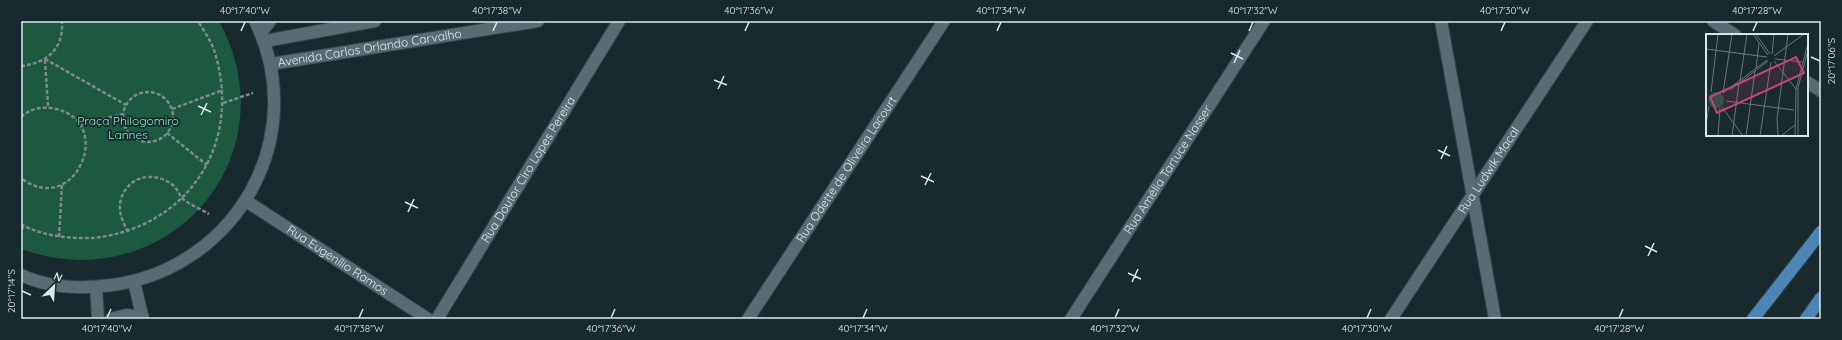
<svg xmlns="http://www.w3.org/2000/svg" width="1842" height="340" font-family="Quicksand,sans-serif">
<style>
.green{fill:#1d5840}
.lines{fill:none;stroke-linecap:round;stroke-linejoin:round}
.minor-casing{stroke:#37454a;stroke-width:14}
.major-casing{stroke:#37454a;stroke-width:14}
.path{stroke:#7b898d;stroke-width:2.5;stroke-dasharray:4 2;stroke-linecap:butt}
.minor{stroke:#596c72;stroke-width:12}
.major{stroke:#4b86b6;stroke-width:12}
.ticks{fill:none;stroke:#dce7ea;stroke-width:1.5}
.labels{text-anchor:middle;stroke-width:3.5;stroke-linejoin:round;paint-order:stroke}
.street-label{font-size:12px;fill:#dce7ea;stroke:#192a2f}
.park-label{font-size:12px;fill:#7cf0bb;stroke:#192a2f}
.inset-road{fill:none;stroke:#67767a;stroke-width:1}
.view{fill:#c74178;fill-opacity:0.15;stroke:#c74178;stroke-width:2}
.inset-edge{fill:none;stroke:#dce7ea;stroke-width:2}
.neatline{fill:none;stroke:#dce7ea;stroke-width:1.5}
.ticks-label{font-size:10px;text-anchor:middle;fill:#dce7ea}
</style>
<rect width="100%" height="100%" fill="#192a2f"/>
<path class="green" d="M 21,21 L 219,21 C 293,157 166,301 21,249 Z"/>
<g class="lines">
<g class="minor-casing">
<g id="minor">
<path d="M 1441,21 L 1495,319"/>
<path d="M 1713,21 L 1735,35"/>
<path d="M 261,33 L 270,21"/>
<path d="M 265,41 L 375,21"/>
<path id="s1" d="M 271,64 L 538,21"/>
<path d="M 1807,82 L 1821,91"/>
<path id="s2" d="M 246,201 L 428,319"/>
<path d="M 21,275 C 49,288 83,289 113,285 C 238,267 311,135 255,21"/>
<path d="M 134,282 L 143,319"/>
<path d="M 96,287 L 98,319"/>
<path d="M 111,319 L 126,315 L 142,317"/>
<path id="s3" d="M 437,319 L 619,21"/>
<path id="s4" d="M 748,319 L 944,21"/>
<path id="s5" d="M 1071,319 L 1264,21"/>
<path id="s6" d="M 1391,319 L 1587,21"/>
</g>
</g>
<g class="major-casing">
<path id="major" d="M 1753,319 L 1821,232
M 1806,319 L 1821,298"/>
</g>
<path class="path" d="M 45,59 L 126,105
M 45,60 L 48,107
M 21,66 C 47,63 64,49 62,21
M123 117a25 25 0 1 1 50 0a25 25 0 1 1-50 0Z
M 223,103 L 253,93
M 172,109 L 223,90
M 21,117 C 31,108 43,106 56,109 C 116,122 75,219 21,178
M 79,125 L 123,114
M 167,133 L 207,165
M 21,224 C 42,237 82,241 107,236 C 194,219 241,139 215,53 C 212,42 204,31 198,21
M 21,230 L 24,226
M 128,232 C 121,219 116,206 124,192 C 135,173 159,173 174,186 C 178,190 179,195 183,199 C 190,205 201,209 209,214
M 59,237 L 62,184"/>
<use href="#minor" class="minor"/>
<use href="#major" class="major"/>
</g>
<path class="ticks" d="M 241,31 L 245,22M 493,31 L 497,22M 745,31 L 749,22M 997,31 L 1001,22M 1249,31 L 1253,22M 1501,31 L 1505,22M 1753,31 L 1757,22M 1231,53 L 1243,59M 1811,57 L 1820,61M 1234,63 L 1240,50M 714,80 L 727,85M 718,89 L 724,76M 198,106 L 211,112M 201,115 L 207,103M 1438,150 L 1450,156M 1441,159 L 1447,146M 921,176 L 934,182M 925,185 L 931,173M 405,202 L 418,208M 408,212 L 414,199M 1645,246 L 1657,252M 1648,256 L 1654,243M 1128,273 L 1141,279M 1132,282 L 1138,269M 22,291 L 31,295M 107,318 L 111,309M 359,318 L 363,309M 611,318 L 615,309M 863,318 L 867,309M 1115,318 L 1119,309M 1367,318 L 1371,309M 1619,318 L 1623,309"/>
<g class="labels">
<g class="street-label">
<text dy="4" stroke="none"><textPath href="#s1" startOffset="100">Avenida Carlos Orlando Carvalho</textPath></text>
<text dy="4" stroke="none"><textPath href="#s3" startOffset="175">Rua Doutor Ciro Lopes Pereira</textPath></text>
<text dy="4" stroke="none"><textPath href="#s4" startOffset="179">Rua Odette de Oliveira Lacourt</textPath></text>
<text dy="4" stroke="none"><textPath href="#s5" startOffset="178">Rua Amélia Tartuce Nasser</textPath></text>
<text dy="4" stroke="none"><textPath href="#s6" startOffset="178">Rua Ludwik Macal</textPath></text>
<text dy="4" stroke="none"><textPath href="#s2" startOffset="109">Rua Eugenílio Ramos</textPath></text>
</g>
<g class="park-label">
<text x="128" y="125">Praça Philogomiro<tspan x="128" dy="14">Lannes</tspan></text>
</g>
</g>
<g transform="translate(1706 34)">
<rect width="102" height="102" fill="#192a2f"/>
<path d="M2 66a8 8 0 1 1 16 0a8 8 0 1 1-16 0Z" fill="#1d5840"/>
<path class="inset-road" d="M 47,0 L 62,21M 50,0 L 64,20M 0,15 L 61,23M 66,20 L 68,0M 68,22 L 98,0M 69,25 L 96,28M 68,27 L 90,55M 50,34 L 53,9M 34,47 L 41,0M 24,56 L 62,27M 5,58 L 12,0M 17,59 L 26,0M 17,59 L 61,26M 20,67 L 88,76M 16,73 L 37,102M 0,91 L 3,72M 12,102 L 14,74M 26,102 L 33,49M 40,102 L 49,37M 54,102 L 65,28M 72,102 L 71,85 L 82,0M 75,102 L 89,91M 89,102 L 90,55 L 102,9M 92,102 L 92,54 L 102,16"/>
<path class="view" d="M 90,23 L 98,39 L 11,79 L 4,63 Z"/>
<rect width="102" height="102" class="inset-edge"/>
</g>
<rect width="1842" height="340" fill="none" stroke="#192a2f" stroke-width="44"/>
<g transform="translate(54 286) rotate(25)" stroke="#192a2f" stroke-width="3" paint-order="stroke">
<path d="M0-3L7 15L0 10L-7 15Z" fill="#dce7ea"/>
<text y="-6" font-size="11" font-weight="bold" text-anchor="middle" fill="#dce7ea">N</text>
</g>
<rect x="22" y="22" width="1798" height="296" class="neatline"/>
<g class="ticks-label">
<text x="245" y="14">40°17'40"W</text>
<text x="497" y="14">40°17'38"W</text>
<text x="749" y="14">40°17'36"W</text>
<text x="1001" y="14">40°17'34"W</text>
<text x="1253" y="14">40°17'32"W</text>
<text x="1505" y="14">40°17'30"W</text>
<text x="1757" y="14">40°17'28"W</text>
<text transform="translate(1831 61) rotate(-90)" y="4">20°17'06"S</text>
<text transform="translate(11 291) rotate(-90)" y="4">20°17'14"S</text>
<text x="107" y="332">40°17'40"W</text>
<text x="359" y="332">40°17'38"W</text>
<text x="611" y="332">40°17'36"W</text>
<text x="863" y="332">40°17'34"W</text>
<text x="1115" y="332">40°17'32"W</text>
<text x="1367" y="332">40°17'30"W</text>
<text x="1619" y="332">40°17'28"W</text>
</g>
</svg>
